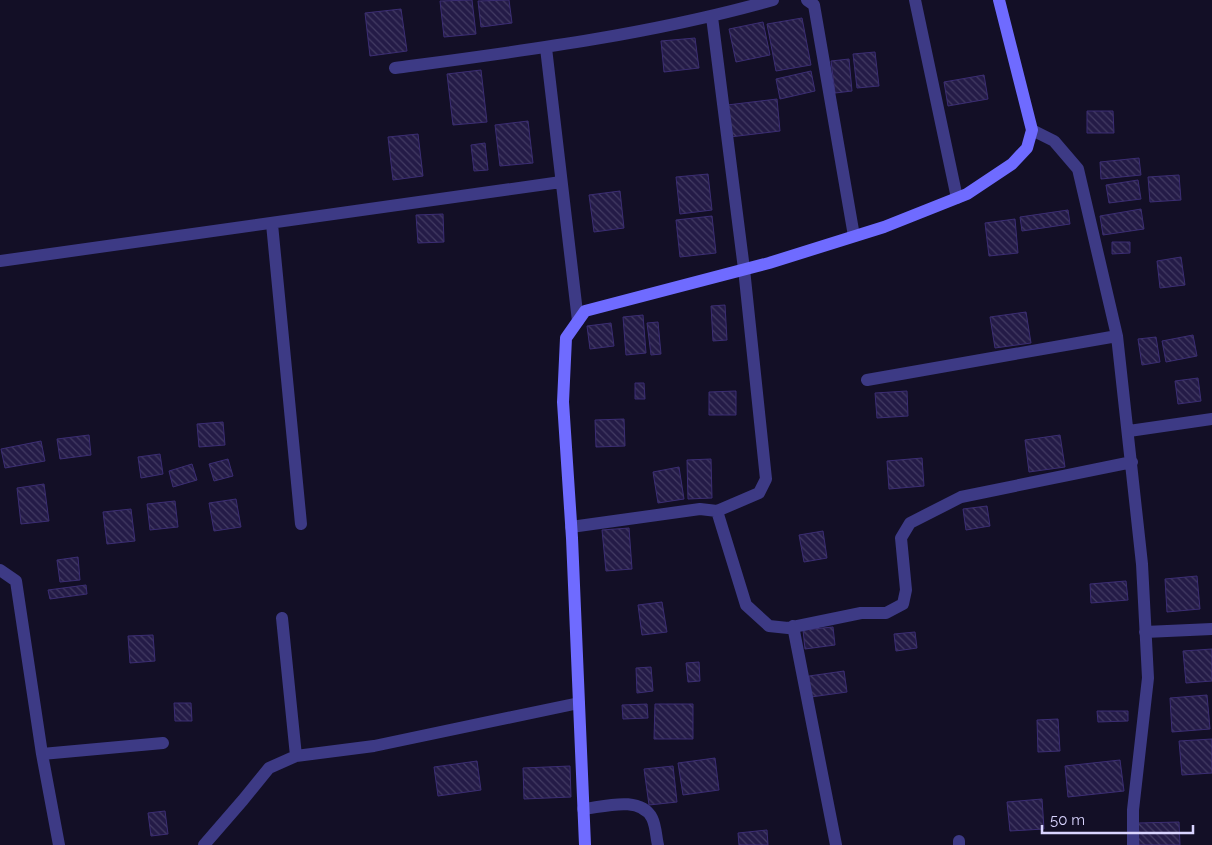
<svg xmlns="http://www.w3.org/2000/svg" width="1212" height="845" font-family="Raleway,sans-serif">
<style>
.building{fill:url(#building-back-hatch);stroke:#3b2d73}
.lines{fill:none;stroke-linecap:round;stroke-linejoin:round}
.minor{stroke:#3d3a85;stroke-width:12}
.secondary{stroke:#6f6bff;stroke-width:12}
</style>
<defs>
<pattern id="building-back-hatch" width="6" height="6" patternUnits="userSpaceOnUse" patternTransform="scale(1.25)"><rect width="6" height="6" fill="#241b47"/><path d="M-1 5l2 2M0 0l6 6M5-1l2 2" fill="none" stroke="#433b63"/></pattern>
</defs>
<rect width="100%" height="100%" fill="#130f26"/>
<path class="building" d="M 472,0 L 476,34 L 444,37 L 440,1 Z
M 509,0 L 512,23 L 481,27 L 478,1 Z
M 401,9 L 407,51 L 370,56 L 365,13 Z
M 802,18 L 811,65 L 776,71 L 767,24 Z
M 763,22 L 770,55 L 736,62 L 729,29 Z
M 695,38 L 699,68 L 664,72 L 661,41 Z
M 875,52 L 879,86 L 857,88 L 853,54 Z
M 849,59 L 852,91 L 835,93 L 831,61 Z
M 481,70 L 487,122 L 453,125 L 447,74 Z
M 811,71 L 815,91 L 780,99 L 776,79 Z
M 984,75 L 988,99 L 948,106 L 944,82 Z
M 777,99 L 780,131 L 730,137 L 727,105 Z
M 1087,111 L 1113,111 L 1114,133 L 1087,133 Z
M 528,121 L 533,163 L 500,166 L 495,125 Z
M 418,134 L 423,176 L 393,180 L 388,137 Z
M 485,143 L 488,170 L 474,171 L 471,145 Z
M 1139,158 L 1141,175 L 1101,179 L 1100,162 Z
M 708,174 L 712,210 L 680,214 L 676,177 Z
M 1179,175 L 1181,200 L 1150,202 L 1148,177 Z
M 1138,180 L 1141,199 L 1109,203 L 1106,185 Z
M 620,191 L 624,228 L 594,232 L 589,195 Z
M 1141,209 L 1144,229 L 1103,235 L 1100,216 Z
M 1068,210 L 1070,224 L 1022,231 L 1020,217 Z
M 443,214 L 444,242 L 418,243 L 416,215 Z
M 712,216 L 716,253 L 680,257 L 676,220 Z
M 1015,219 L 1018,253 L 989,256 L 985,223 Z
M 1112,242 L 1130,242 L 1130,253 L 1112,254 Z
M 1181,257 L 1185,285 L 1160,288 L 1157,261 Z
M 725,305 L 727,340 L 713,341 L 711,306 Z
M 1026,312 L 1031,343 L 995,348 L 990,317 Z
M 643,315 L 646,353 L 626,355 L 623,317 Z
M 658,322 L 661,354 L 651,355 L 647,323 Z
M 611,323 L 614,346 L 590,349 L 587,326 Z
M 1193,335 L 1197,356 L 1166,362 L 1162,341 Z
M 1156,337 L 1160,362 L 1142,365 L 1138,339 Z
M 1198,378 L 1201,401 L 1178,404 L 1175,381 Z
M 635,383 L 644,383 L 645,399 L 635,399 Z
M 736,391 L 736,415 L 709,415 L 709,392 Z
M 907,391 L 908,416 L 877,418 L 875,393 Z
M 624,419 L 625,446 L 596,447 L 595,420 Z
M 223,422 L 225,445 L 199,447 L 197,424 Z
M 89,435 L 91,455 L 60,459 L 57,439 Z
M 1060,435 L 1065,467 L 1029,472 L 1025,440 Z
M 41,441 L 45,461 L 5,468 L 1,449 Z
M 160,454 L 163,474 L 141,478 L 138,457 Z
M 922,458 L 924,486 L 889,489 L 887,461 Z
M 228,459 L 233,476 L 214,481 L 209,464 Z
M 711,459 L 712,498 L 688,499 L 687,460 Z
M 192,464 L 197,480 L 173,487 L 169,471 Z
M 679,467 L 684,499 L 658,503 L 653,472 Z
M 44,484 L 49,521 L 21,524 L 17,488 Z
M 236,499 L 241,527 L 214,531 L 209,503 Z
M 175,501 L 178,527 L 150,530 L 147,504 Z
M 987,506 L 990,526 L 966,530 L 963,509 Z
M 131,509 L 135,541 L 107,544 L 103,512 Z
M 629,528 L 632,569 L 606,571 L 602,530 Z
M 823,531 L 827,558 L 804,562 L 799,535 Z
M 78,557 L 80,580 L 60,582 L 57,560 Z
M 1197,576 L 1200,609 L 1167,612 L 1165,579 Z
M 1126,581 L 1128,600 L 1091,603 L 1090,584 Z
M 86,585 L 87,594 L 50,599 L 48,590 Z
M 662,602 L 667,632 L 642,635 L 638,605 Z
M 833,627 L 835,645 L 805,649 L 803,630 Z
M 915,632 L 917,648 L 896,651 L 894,634 Z
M 153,635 L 155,661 L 130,663 L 128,636 Z
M 1212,649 L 1212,681 L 1186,683 L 1183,651 Z
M 699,662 L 700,681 L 688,682 L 686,663 Z
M 651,667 L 653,691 L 637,693 L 636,668 Z
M 844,671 L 847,692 L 811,697 L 809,676 Z
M 1207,695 L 1210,729 L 1172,732 L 1170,698 Z
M 174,703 L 191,703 L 192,721 L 175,721 Z
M 647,704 L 648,718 L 623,719 L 622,705 Z
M 655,704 L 693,704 L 693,739 L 654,739 Z
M 1097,711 L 1128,711 L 1128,721 L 1098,722 Z
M 1058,719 L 1060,751 L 1038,752 L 1037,720 Z
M 1212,739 L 1212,773 L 1182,775 L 1179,741 Z
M 715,758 L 719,790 L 683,795 L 678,763 Z
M 1120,760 L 1124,791 L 1068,797 L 1065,766 Z
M 477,761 L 481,790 L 438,796 L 434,767 Z
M 570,766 L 571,797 L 524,799 L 523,768 Z
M 673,766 L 677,802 L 649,805 L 644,769 Z
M 1042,799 L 1044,829 L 1010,831 L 1007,802 Z
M 165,811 L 168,834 L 151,836 L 148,813 Z
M 1179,822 L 1180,845 L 1139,845 L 1138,823 Z
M 767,830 L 768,845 L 739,845 L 738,833 Z"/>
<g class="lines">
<path class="minor" d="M 807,0 L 814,5 L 854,236
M 915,0 L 957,198
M 712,17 L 744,269 L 766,479 L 759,493 L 717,511
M 546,48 L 578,321
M 395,68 C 522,51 649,35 773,0
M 1032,130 L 1054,141 L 1078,169 L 1117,336 L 1142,564 L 1148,678 L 1133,810 L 1133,845
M 272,224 L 301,524
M 0,261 L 561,182
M 867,380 L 1117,336
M 1129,431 L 1212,419
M 571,527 L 700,509 L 717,511 L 746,605 L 769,626 L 788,628 L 861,613 L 886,613 L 903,604 L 906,590 L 901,538 L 910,523 L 961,497 L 1132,462
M 0,570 L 16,581 L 42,754 L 59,845
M 282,618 L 296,756
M 793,626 L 836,845
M 1145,632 L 1212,629
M 42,754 L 163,743
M 583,809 C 603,807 640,795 652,818 C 656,826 656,837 658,845
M 959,841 L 959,845
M 204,845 L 243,800 L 269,768 L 296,756 L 374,746 L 579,703"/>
<path class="secondary" d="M 585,845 L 572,538 L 563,402 L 566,338 L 585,311 L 769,263 L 884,227 L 957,198 L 967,194 L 1012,164 L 1027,148 L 1032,130 L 999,0"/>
</g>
<path d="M1042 825v8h151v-8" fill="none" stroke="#d9d4ff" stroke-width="2.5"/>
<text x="1050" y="825" font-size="15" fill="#d9d4ff" stroke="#130f26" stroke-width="4" paint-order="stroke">50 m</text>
</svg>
